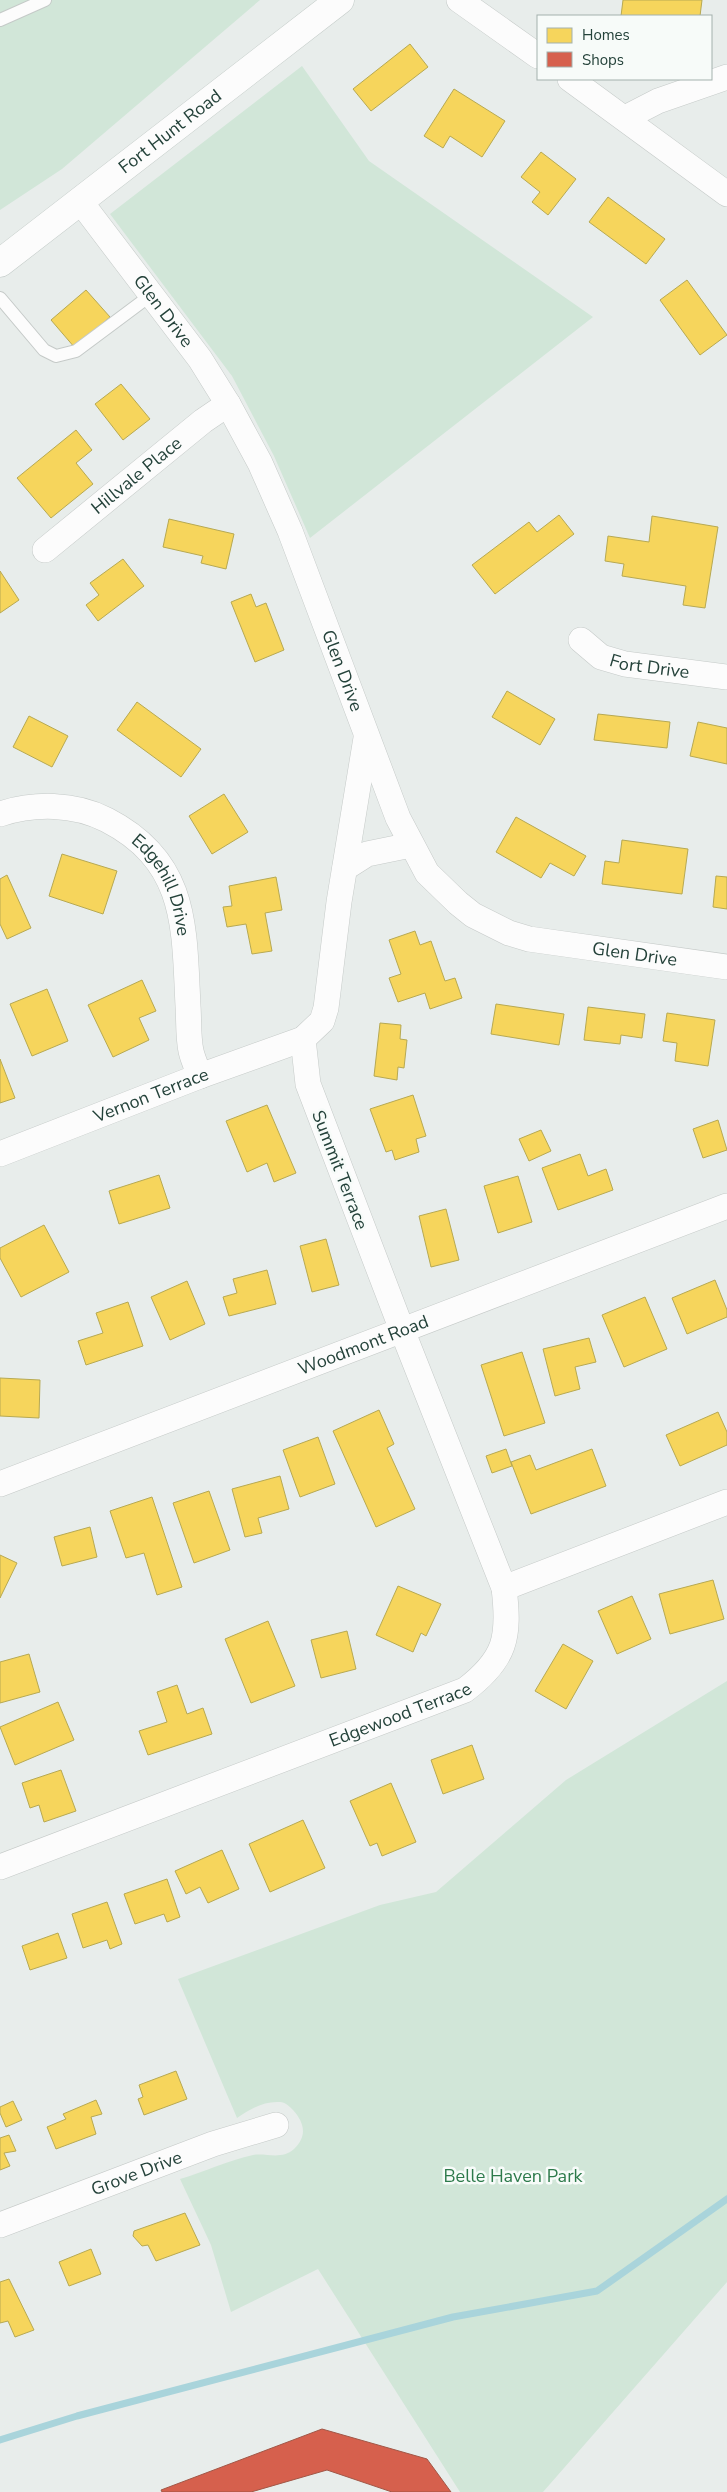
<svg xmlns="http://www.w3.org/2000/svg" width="727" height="2492" font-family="'Nunito Sans',sans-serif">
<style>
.green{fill:#d1e6d8}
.homes{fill:#f6d55c;stroke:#b7a952}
.shops{fill:#d6604d;stroke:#a15747}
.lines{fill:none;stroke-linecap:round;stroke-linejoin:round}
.stream{stroke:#a9d4db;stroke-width:7}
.service-casing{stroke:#c5cac8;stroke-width:14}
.minor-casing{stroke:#c5cac8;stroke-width:26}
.secondary-casing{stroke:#c3cbc8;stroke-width:29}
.service{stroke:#fcfcfc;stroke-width:12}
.minor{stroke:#fcfcfc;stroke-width:25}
.secondary{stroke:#fcfcfc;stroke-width:28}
.labels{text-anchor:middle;stroke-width:5;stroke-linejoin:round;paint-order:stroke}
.street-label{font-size:18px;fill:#24423a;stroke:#f7fbf9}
.park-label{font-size:18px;fill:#2d7a4b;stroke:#f7fbf9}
</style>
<rect width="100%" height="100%" fill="#e8edeb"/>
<path class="green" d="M 0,0 L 260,0 L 62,169 L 0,210 Z
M 302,66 L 369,161 L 593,317 L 310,538 L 274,456 L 232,376 L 110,214 Z
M 727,1681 L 727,2282 L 543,2492 L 460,2492 L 318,2269 L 231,2312 L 211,2245 L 180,2179 C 204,2172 229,2160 253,2155 C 267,2153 282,2160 294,2149 C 308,2136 304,2122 293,2110 C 289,2106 285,2102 280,2102 C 263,2101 251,2109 237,2118 L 178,1979 L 380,1905 L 436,1892 L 566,1780 Z"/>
<path class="homes" d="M 623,0 L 702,0 L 700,16 L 621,16 Z
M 410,44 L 428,67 L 371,111 L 353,89 Z
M 454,89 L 505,121 L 482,157 L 450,136 L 443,148 L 424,136 Z
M 541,152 L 576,179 L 548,215 L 532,202 L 540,192 L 521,177 Z
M 608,197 L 665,239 L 646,264 L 589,222 Z
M 687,280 L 727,335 L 700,355 L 660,300 Z
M 86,290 L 110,317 L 75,348 L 51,320 Z
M 121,384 L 150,419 L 123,440 L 95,404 Z
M 76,430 L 92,450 L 76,463 L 93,484 L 51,518 L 17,478 Z
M 559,515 L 574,534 L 495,594 L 472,565 L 529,522 L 537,532 Z
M 652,516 L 718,527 L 705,608 L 683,605 L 686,586 L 622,576 L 624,564 L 605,561 L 608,536 L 649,542 Z
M 169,519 L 234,534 L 226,569 L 201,563 L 203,556 L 163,547 Z
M 123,559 L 144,586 L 98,621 L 86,605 L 99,595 L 90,583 Z
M 0,571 L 19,600 L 0,613 Z
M 251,594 L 256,607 L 266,603 L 284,650 L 255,662 L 231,602 Z
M 507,691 L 555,719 L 540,745 L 492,717 Z
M 137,702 L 201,749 L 181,777 L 117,730 Z
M 598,714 L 670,722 L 667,748 L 594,740 Z
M 29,716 L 68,736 L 52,767 L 13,747 Z
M 698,722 L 727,728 L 727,764 L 690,756 Z
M 224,794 L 248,832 L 212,854 L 189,816 Z
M 516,817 L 586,856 L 574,876 L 550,863 L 541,878 L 496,852 Z
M 622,840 L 688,849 L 682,894 L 602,884 L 605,861 L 619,863 Z
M 62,854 L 117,871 L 103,914 L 49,896 Z
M 7,875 L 31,928 L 7,939 L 0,924 L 0,879 Z
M 716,876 L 727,877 L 727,909 L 713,907 Z
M 276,877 L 282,910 L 265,913 L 272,951 L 252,954 L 246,924 L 227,927 L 223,907 L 232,906 L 229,886 Z
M 415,931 L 420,945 L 431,941 L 445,981 L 455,978 L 462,998 L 430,1009 L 425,993 L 398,1002 L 389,978 L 401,974 L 389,940 Z
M 142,980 L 156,1011 L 139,1018 L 149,1040 L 113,1057 L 88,1005 Z
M 47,989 L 68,1041 L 32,1056 L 10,1004 Z
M 496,1004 L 564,1014 L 559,1045 L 491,1034 Z
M 588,1007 L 645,1014 L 642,1038 L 621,1035 L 620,1044 L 584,1040 Z
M 667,1013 L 715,1020 L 708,1066 L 675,1061 L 677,1043 L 663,1041 Z
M 380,1023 L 401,1025 L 400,1039 L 407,1040 L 404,1068 L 398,1067 L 397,1080 L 374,1076 Z
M 0,1059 L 15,1098 L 0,1103 Z
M 413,1095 L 426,1136 L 416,1139 L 419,1152 L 395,1160 L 392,1150 L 386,1152 L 370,1109 Z
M 267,1105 L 296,1173 L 274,1182 L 267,1163 L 247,1172 L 226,1121 Z
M 718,1120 L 727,1150 L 703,1158 L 693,1129 Z
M 541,1130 L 551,1151 L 529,1161 L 519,1139 Z
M 580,1154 L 588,1176 L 606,1169 L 613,1190 L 558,1210 L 542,1168 Z
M 159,1175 L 170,1208 L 119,1224 L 109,1191 Z
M 518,1176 L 532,1222 L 498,1233 L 484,1186 Z
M 446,1209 L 459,1260 L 431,1267 L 419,1216 Z
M 44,1225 L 69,1272 L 21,1297 L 0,1258 L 0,1248 Z
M 326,1239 L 339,1285 L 312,1292 L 300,1246 Z
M 267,1270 L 276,1304 L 229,1316 L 223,1297 L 237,1293 L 233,1279 Z
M 715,1280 L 727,1310 L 727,1317 L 687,1334 L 672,1298 Z
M 187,1281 L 205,1324 L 170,1340 L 151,1297 Z
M 645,1297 L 667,1349 L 624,1367 L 602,1315 Z
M 128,1302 L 143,1346 L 86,1365 L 78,1341 L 103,1333 L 96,1313 Z
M 589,1338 L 596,1362 L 575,1367 L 580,1389 L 555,1396 L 543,1349 Z
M 522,1352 L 545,1423 L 504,1436 L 481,1365 Z
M 0,1378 L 40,1380 L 39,1418 L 0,1416 Z
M 379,1410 L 394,1444 L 387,1448 L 415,1509 L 376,1527 L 333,1431 Z
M 718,1412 L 727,1432 L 727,1445 L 680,1466 L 666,1435 Z
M 318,1437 L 335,1484 L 300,1497 L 283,1450 Z
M 506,1449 L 512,1466 L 492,1473 L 486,1456 Z
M 592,1449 L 606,1486 L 531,1514 L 511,1462 L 530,1455 L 536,1470 Z
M 280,1476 L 289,1509 L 258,1518 L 262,1533 L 245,1537 L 232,1489 Z
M 209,1491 L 230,1550 L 194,1563 L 173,1503 Z
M 152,1497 L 182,1587 L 157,1595 L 144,1553 L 126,1558 L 110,1511 Z
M 90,1527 L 97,1557 L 62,1566 L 54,1537 Z
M 0,1555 L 17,1563 L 0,1598 Z
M 713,1580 L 724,1619 L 670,1634 L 659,1594 Z
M 398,1586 L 441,1604 L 426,1636 L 421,1633 L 413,1652 L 376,1635 Z
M 632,1596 L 651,1639 L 617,1654 L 598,1611 Z
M 268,1621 L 295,1686 L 251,1703 L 225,1639 Z
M 347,1631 L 356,1669 L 321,1678 L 311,1640 Z
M 563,1644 L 593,1661 L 566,1709 L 535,1691 Z
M 29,1654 L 40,1692 L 0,1703 L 0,1662 Z
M 177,1685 L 187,1714 L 203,1708 L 212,1734 L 148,1755 L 139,1731 L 167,1722 L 157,1692 Z
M 58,1702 L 74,1740 L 15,1765 L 0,1727 Z
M 472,1745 L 484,1779 L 443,1794 L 431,1760 Z
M 61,1770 L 76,1811 L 44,1822 L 39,1805 L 30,1808 L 22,1783 Z
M 391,1783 L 416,1842 L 382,1856 L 377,1843 L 370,1846 L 350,1801 Z
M 303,1820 L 325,1868 L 270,1892 L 249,1844 Z
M 222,1850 L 239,1889 L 208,1903 L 200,1887 L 186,1894 L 175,1871 Z
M 167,1879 L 180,1917 L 167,1922 L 164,1914 L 135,1924 L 124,1894 Z
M 107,1902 L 122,1944 L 110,1949 L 107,1940 L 83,1948 L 72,1914 Z
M 58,1933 L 67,1958 L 30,1970 L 22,1946 Z
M 176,2071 L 187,2099 L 144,2115 L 138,2099 L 143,2097 L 139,2085 Z
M 96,2100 L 102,2114 L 91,2117 L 96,2134 L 56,2149 L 47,2127 L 66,2119 L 63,2114 Z
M 13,2101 L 22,2120 L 6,2127 L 0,2113 L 0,2107 Z
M 9,2135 L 16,2151 L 4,2153 L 10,2166 L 0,2170 L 0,2138 Z
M 185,2213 L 200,2245 L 156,2261 L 148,2245 L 142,2246 L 133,2236 L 134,2231 Z
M 91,2249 L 101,2274 L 69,2286 L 59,2262 Z
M 9,2279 L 34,2330 L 15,2337 L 8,2321 L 0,2323 L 0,2282 Z"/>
<path class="shops" d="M 322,2429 L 427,2459 L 451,2492 L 392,2492 L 327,2470 L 251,2492 L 162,2492 L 161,2490 Z"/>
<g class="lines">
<path class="stream" d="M 0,2440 L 77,2416 L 453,2317 L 597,2291 L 727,2199"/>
<g class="service-casing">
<path id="service" d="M 0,20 L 45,0
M 0,298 L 44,350 L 56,356 L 76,351 L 151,295"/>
</g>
<g class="minor-casing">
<g id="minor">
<path d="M 459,0 L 538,56"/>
<path d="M 570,79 L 727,194"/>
<path d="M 625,118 L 658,101 L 727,77"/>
<path id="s1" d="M 80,201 L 200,359 L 228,404 L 260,463 L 290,531 L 398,818 L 427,873 L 458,903 L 473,915 L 509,933 L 529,939 L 727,967"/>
<path id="s2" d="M 45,550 L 203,421 L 228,404"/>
<path id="s3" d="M 581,640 L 601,657 L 625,664 L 727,677"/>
<path id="s4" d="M 0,814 C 34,803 74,803 107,820 C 188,862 184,927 188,1006 C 189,1020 188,1037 191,1051 C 193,1060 197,1068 200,1076"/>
<path d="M 345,868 L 367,854 L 411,845"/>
<path id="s5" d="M 0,1154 L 200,1076 L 303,1039 L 322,1021 L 326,1008 L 339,902 L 366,738"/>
<path id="s6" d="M 0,1484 L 727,1206"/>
<path d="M 504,1588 L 727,1502"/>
<path id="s7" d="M 0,1867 L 465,1690 C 506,1659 510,1637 504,1588 L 402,1330 L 308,1084 L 303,1039"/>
<path id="s8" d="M 0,2225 L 213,2144 L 276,2125"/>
</g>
</g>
<g class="secondary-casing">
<g id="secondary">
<path id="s9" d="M 0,263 L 340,0"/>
</g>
</g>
<use href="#service" class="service"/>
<use href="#minor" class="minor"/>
<use href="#secondary" class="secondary"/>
</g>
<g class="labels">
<g class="street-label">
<text dy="6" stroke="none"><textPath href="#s9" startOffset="215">Fort Hunt Road</textPath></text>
<text dy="6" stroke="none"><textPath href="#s1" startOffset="138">Glen Drive</textPath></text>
<text dy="6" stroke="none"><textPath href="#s2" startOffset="118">Hillvale Place</textPath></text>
<text dy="6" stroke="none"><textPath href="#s3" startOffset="76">Fort Drive</textPath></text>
<text dy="6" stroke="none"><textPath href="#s1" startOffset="542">Glen Drive</textPath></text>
<text dy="6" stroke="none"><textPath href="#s4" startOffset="199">Edgehill Drive</textPath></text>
<text dy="6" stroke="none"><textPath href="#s1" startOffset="992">Glen Drive</textPath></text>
<text dy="6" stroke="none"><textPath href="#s5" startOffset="162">Vernon Terrace</textPath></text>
<text transform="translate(340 1170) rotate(69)" y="6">Summit Terrace</text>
<text dy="6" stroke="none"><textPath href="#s6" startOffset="389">Woodmont Road</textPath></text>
<text dy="6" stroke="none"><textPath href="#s7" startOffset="428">Edgewood Terrace</textPath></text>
<text dy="6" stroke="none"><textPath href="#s8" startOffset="146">Grove Drive</textPath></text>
</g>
<g class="park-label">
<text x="513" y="2182">Belle Haven Park</text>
</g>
</g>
<rect x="537" y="15" width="175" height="65" fill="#f7fbf9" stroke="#a3b1ad"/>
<rect x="547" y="28" width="25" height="15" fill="#f6d55c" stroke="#a3b1ad"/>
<text x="582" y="40" font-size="15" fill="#24423a">Homes</text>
<rect x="547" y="52" width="25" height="15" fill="#d6604d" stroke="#a3b1ad"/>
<text x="582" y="65" font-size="15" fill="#24423a">Shops</text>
</svg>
